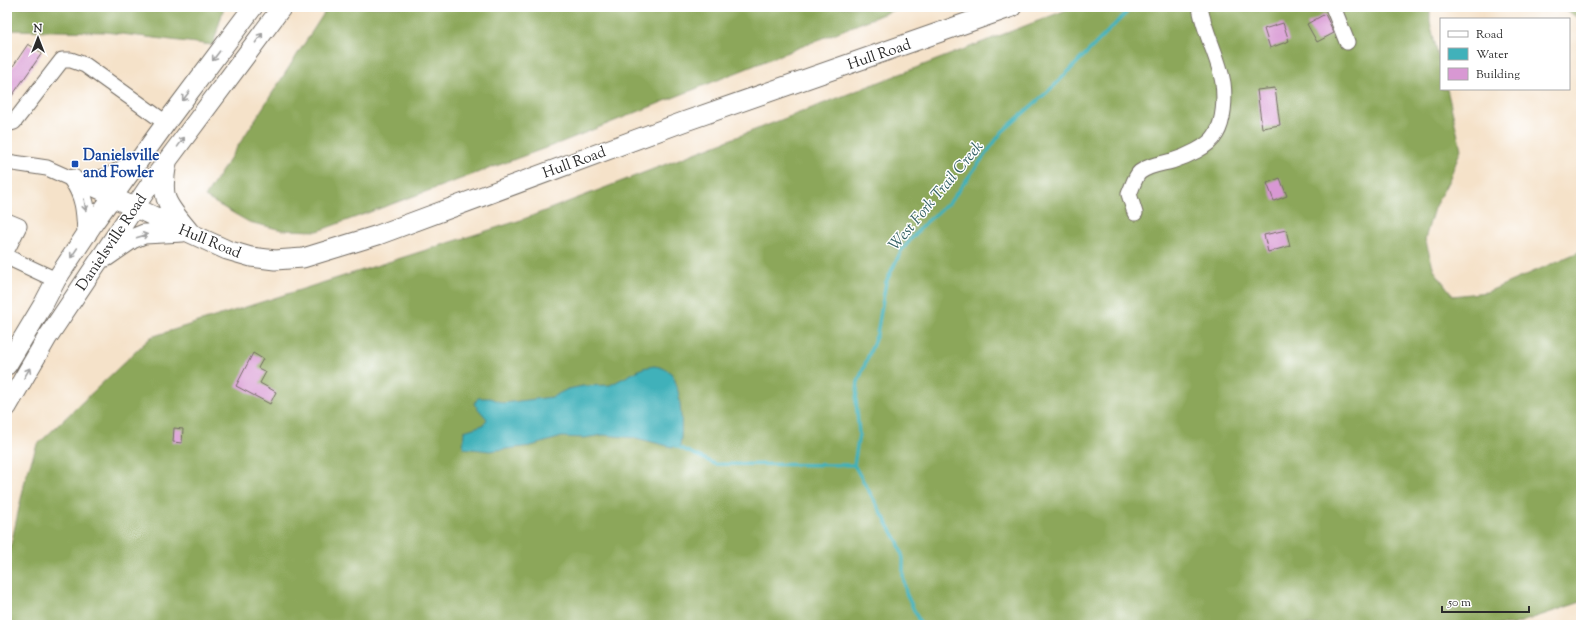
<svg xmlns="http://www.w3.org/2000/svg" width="1588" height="632" font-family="'Sorts Mill Goudy',serif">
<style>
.forest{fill:#8ca75a;stroke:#5c6942}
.water{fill:#41b1ba;stroke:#366e72}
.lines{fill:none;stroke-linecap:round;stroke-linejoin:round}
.stream{stroke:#41b1ba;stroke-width:3.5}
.building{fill:#d898d3}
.minor-casing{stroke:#726b62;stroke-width:17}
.major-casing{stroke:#726b62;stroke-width:21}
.minor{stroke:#fff;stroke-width:15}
.major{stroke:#fff;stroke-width:19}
.oneway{stroke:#a0a0a0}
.transit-dot{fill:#1a4fb4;stroke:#fff;stroke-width:1.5}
.labels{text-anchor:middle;stroke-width:3;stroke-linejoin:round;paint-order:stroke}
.street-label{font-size:15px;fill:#2b2b2b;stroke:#fff}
.transit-label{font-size:15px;font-weight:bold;fill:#164399;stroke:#fff;text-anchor:start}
.water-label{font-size:16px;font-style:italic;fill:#346164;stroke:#fff}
</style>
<rect width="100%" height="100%" fill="#fff"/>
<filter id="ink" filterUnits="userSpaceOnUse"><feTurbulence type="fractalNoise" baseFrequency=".025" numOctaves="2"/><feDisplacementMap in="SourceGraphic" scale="8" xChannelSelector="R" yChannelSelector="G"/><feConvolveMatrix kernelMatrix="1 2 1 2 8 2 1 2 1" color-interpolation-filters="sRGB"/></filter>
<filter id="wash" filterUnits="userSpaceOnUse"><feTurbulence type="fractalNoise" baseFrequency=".012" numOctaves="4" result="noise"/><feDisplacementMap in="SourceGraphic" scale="16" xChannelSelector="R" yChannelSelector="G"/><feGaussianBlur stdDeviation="0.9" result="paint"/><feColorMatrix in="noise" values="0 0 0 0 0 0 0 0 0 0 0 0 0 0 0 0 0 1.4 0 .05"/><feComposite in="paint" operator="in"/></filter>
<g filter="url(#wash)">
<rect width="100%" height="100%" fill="#f5e2c9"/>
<path class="forest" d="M 7,7 L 224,7 L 213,45 L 105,32 L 7,30 Z
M 328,7 L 901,7 L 562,142 L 318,231 L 282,230 L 249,222 L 205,197 Z
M 1074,7 L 1430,7 L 1430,22 L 1441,69 L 1441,89 L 1447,89 L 1461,149 L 1449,180 L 1434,208 L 1425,239 L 1434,270 L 1453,296 L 1487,292 L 1581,251 L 1581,602 L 1512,625 L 7,625 L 7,563 L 26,476 L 37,445 L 151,337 L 521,220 Z
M 1562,7 L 1581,7 L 1581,20 Z"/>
<path class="water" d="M 654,366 C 662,367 671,370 674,378 C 681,393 683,431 680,446 L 672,447 L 636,438 L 603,435 L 584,438 L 562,437 L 531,446 L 490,451 L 463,448 L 464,431 L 483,425 L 487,419 L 474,404 L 478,398 L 490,398 L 503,403 L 552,397 L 568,389 L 583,386 L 610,385 L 643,368 Z"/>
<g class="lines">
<path class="stream" d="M 676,446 L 715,464 L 854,465
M 921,625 L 906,593 L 903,576 L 903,558 L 898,542 L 854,465 L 859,434 L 856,400 L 858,382 L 877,334 L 886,282 L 901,251 L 923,225 L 950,202 L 1002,132 L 1054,86 L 1132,7"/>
</g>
<g id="blocks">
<path class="building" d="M 1325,14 L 1334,33 L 1317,42 L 1307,24 Z
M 1283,23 L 1289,41 L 1270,48 L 1264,29 Z
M 28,44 L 42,53 L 7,103 L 7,75 Z
M 1275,88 L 1280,125 L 1262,128 L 1257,90 Z
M 1280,178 L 1287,196 L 1274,201 L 1267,183 Z
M 1286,230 L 1290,246 L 1268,252 L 1264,235 Z
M 253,353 L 263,359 L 258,368 L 266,372 L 260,383 L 276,392 L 270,404 L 236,386 Z
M 174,428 L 183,429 L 182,443 L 173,442 Z"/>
</g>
</g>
<g filter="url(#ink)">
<use href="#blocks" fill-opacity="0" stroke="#726b62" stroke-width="1"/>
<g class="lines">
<g class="minor-casing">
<path id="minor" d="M 1333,7 L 1347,42
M 7,124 L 14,122 L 62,60 L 71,60 L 85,65 L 166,123
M 7,162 L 47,168 L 112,197
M 1135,213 L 1129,194 C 1132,188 1135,176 1140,172 C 1149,165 1161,164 1172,161 C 1185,157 1209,147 1216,134 C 1224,121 1225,98 1223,83 C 1219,57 1204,33 1200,7
M 7,221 L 19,226 L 7,250
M 7,257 L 56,280"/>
</g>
<g class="major-casing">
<path id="major" d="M 167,163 C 160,199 166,203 188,230
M 73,179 C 86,197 86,213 87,234
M 83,183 L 108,178 L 132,165
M 112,197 L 227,250 L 251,257 L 275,260 L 303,258 L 378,235 L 683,122 L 1012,7
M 106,257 L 132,239 L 144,234 L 183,232
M 7,365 L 43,305 L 56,280 L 95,221 L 166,123 L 253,7
M 7,407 L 47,338 L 155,177 L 282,7"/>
</g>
<use href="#minor" class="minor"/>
<use href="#major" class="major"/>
</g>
<defs><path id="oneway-shaft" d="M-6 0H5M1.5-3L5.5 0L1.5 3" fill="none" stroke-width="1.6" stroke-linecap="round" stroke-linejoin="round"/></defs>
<g class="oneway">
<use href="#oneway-shaft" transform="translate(259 38) rotate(-53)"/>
<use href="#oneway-shaft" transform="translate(216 56) rotate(127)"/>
<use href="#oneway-shaft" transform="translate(186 96) rotate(127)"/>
<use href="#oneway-shaft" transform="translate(181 142) rotate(-54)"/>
<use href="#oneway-shaft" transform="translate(85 205) rotate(82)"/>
<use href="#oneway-shaft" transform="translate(142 236) rotate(-16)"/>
<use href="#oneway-shaft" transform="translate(74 253) rotate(124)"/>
<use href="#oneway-shaft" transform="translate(27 373) rotate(-60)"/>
</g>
</g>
<rect class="transit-dot" x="71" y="160" width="8" height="8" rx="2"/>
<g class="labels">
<g class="street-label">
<text transform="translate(879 54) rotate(-19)" y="5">Hull Road</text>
<text transform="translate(574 162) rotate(-20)" y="5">Hull Road</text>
<text transform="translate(210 241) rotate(22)" y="5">Hull Road</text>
<text transform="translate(111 242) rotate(-56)" y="5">Danielsville Road</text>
</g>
<g class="transit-label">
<text x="83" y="160">Danielsville<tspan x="83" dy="17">and Fowler</tspan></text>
</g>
<g class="water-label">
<text transform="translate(935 195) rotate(-50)" y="6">West Fork Trail Creek</text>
</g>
</g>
<rect width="1588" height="632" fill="none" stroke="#fff" stroke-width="24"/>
<rect x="1440" y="18" width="130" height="72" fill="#ffffff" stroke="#aaaaaa"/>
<rect x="1448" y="31" width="20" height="6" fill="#ffffff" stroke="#aaaaaa"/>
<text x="1476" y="38" font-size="12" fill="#2b2b2b">Road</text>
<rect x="1448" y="48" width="20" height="12" fill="#41b1ba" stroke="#aaaaaa"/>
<text x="1476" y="58" font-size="12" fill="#2b2b2b">Water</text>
<rect x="1448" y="68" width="20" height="12" fill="#d898d3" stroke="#aaaaaa"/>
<text x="1476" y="78" font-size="12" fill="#2b2b2b">Building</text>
<g transform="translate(38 38)" stroke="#ffffff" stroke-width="3" paint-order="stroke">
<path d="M0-3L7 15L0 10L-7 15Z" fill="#2b2b2b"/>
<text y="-6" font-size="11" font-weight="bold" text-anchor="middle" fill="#2b2b2b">N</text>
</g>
<path d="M1442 606v6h87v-6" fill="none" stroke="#2b2b2b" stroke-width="2"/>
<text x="1448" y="606" font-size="12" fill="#2b2b2b" stroke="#ffffff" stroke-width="3" paint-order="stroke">50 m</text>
</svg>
